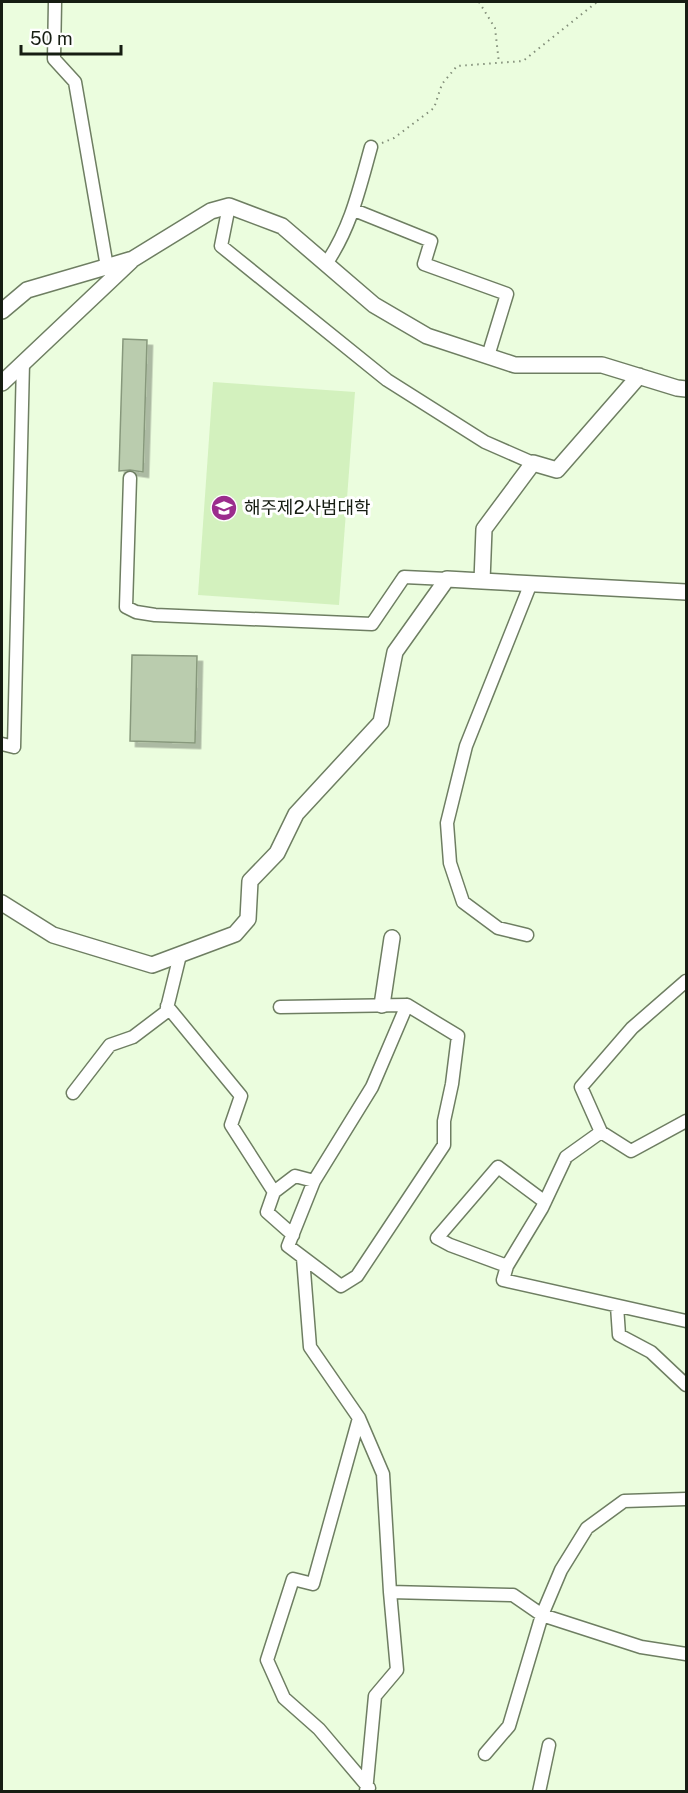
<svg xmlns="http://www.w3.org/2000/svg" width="688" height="1793" font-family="'Public Sans','Noto Sans KR',sans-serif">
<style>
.green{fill:#d3f1be}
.building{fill:#baccae;stroke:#87987c;stroke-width:1.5;filter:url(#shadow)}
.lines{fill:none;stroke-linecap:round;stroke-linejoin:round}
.minor-casing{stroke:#6e7e62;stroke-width:15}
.tertiary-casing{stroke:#6e7e62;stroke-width:18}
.path{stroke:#828e79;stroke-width:2;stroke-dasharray:1.5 4.5;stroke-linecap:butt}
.minor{stroke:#fff;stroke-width:12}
.tertiary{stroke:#fff;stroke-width:15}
.labels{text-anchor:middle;stroke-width:6;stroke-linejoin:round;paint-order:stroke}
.poi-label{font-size:18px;fill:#161d12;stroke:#fff;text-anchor:start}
</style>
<defs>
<filter id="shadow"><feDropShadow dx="5.5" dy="5.5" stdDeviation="0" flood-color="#0004"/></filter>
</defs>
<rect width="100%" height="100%" fill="#ebfdde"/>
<path class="green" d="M 213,382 L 355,392 L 339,605 L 198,595 Z"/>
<path class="building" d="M 123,339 L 147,340 L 143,472 L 130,470 L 119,471 Z
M 132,655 L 197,656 L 195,743 L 130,741 Z"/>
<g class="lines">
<g class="minor-casing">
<path id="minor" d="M 55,2 L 54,59 L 75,82 L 107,267
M 229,206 L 221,246 L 387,380 L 485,442 L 533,463
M 354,210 L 431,241 L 424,264 L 507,294 L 488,356
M 326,264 C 351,227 359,190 371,147
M 130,478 L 126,607 L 136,612 L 155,615 L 372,624 L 404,577 L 447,579
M 2,744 L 14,747 L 23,362
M 527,935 L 498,928 L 463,902 L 450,863 L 447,823 L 466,746 L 531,583
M 167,1006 L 241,1096 L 231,1125 L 274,1192 L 295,1176 L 314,1181 L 372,1087 L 407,1005 L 280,1007
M 73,1093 L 110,1045 L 133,1037 L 166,1012 L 180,955
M 686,1121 L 631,1151 L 601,1132 L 566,1157 L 542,1208 L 507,1266 L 503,1280 L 686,1321
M 601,1132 L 581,1087 L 632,1028 L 686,981
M 314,1181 L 288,1246 L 341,1286 L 357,1276 L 444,1145 L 444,1121 L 452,1084 L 458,1036 L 407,1005
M 274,1192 L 267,1212 L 293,1235
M 303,1258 L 310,1347 L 359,1418 L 383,1474 L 390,1592
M 507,1266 L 450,1245 L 437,1238 L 498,1167 L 545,1202
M 617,1306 L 619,1335 L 651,1352 L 686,1385
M 359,1418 L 313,1584 L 293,1579 L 267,1660 L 284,1698 L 319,1729 L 369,1788
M 485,1754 L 509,1726 L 542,1615 L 561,1570 L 587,1528 L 624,1501 L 686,1499
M 366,1792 L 375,1696 L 397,1670 L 390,1592 L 513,1595 L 542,1615 L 641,1647 L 686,1654
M 539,1792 L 549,1745"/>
</g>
<g class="tertiary-casing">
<path id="tertiary" d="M 2,311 L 27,290 L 133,259 L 211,211 L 229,206 L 282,226 L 374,305 L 427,336 L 515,365 L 602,365 L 677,388 L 686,389
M 2,383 L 131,261
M 482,581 L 686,592
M 2,903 L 53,935 L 152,965 L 235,934 L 248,919 L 250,881 L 277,853 L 296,814 L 381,722 L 395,652 L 447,579 L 482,581 L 484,529 L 533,463 L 557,470 L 639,376
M 382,1005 L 392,938"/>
</g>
<path class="path" d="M 479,2 L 495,28 L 499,63
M 382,143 L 394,138 L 434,108 L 442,84 L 457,66 L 523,61 L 597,2"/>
<use href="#minor" class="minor"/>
<use href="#tertiary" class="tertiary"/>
</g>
<defs>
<g id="university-disc" transform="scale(1.35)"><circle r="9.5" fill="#9b2d8d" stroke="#fff"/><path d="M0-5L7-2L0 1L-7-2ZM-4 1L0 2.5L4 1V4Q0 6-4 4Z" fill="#fff"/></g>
</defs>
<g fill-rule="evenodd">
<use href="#university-disc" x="224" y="508"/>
</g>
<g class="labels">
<g class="poi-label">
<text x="244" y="514">해주제2사범대학</text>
</g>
</g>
<rect width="688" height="1793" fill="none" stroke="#161d12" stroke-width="6"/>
<path d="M21 45v9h100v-9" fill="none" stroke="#161d12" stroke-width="3"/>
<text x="30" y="45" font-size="18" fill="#161d12" stroke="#ffffff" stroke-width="4.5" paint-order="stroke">50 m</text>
</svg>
